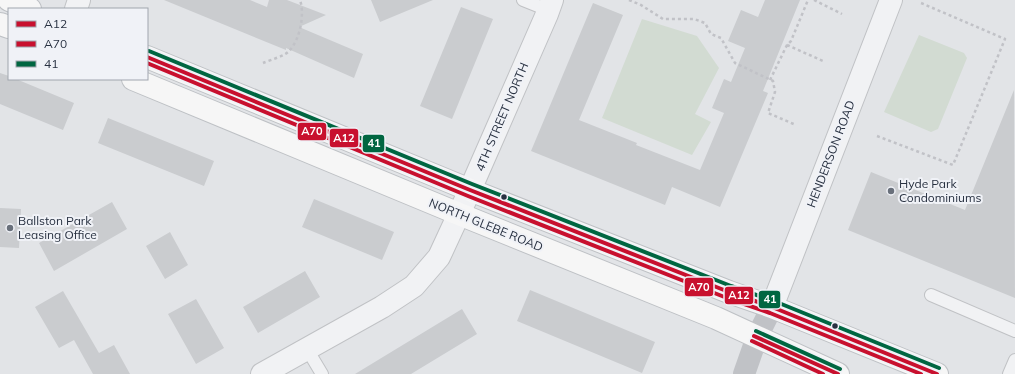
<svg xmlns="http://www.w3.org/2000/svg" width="1015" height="374" font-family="Mulish,sans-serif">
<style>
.green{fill:#d2dbd2}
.building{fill:#cacccf}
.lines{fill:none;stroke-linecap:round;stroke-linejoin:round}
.service-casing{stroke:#c0c2c5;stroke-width:14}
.minor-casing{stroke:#c0c2c5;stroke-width:24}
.tertiary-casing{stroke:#c0c2c5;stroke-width:24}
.primary-casing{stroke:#bec1c5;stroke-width:24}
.path{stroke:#c1c2c7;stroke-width:2.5;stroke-dasharray:3 3;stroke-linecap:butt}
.service{stroke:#f1f2f4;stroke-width:12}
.minor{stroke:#f1f2f4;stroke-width:22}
.tertiary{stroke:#f1f2f4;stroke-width:22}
.secondary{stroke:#c0c2c6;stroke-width:22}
.primary{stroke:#f6f6f6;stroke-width:22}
.bus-1-casing{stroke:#f0f2f7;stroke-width:7}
.bus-2-casing{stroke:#f0f2f7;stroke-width:7}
.bus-3-casing{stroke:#f0f2f7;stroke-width:7}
.bus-1{stroke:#c8102e;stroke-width:4}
.bus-2{stroke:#c8102e;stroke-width:4}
.bus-3{stroke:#006641;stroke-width:4}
.poi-dot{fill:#69707b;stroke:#f0f2f7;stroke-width:1.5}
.bus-dot{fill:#283141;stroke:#f0f2f7;stroke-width:1.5}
.labels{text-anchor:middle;stroke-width:4;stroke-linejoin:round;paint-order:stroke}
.street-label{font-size:12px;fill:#283141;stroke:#f0f2f7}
.poi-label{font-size:12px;fill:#283141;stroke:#f0f2f7;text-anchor:start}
.line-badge{stroke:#f0f2f7;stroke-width:1.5}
.badge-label{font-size:11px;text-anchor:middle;font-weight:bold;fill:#fff}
</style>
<rect width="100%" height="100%" fill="#e2e4e7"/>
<path class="green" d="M 642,19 L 697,36 L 719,68 L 695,114 L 711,122 L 692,155 L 602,118 Z
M 919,35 L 964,53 L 967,58 L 938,129 L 931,132 L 884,112 Z"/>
<path class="building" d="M 164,0 L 250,0 L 267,7 L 269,0 L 287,0 L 326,15 L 299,27 L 363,54 L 354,78 L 286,48 L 286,50 Z
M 371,0 L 433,0 L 380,22 Z
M 765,0 L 800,0 L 763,91 L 768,93 L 720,207 L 672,187 L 665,205 L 531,151 L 593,3 L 623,15 L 579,120 L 637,143 L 636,145 L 700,170 L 724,113 L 712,108 L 724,79 L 731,82 L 745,48 L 728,41 L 741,10 L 758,17 Z
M 461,7 L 493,19 L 452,119 L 420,106 Z
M 0,73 L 9,76 L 9,79 L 16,79 L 74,103 L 63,130 L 0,104 Z
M 1014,90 L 1015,298 L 848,230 L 871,172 L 965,210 Z
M 108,118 L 214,161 L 204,186 L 98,143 Z
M 314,199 L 394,232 L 382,260 L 302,227 Z
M 112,202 L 127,229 L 54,271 L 39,243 Z
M 0,208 L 21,209 L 19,248 L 0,247 Z
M 170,232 L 188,265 L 165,279 L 146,246 Z
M 305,271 L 320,297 L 258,333 L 243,307 Z
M 530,290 L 655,342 L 642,373 L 517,321 Z
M 63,291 L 99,353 L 114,345 L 130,374 L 93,374 L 74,340 L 59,348 L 35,307 Z
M 196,299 L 224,348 L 196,364 L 168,314 Z
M 462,309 L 477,334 L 411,374 L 355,374 Z"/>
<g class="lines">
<g class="service-casing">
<path id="service" d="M 523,0 L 548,10
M 931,295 L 1015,331
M 307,349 L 322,374
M 1009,374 L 1015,360"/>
</g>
<g class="minor-casing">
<path id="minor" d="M 76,9 L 79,0
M 262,374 L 382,307 L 414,286 L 439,257 L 470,190 L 547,14 L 552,0"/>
</g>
<g class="tertiary-casing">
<path id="tertiary" d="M 772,307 L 891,0"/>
</g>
<g class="primary-casing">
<path id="primary" d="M 9,0 L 30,9
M 0,24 L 9,27
M 147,57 L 470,190 L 729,292 L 772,307 L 937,374
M 133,79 L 459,214 L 716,318 L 838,374"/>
</g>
<path class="path" d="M 629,0 L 641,5 L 663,19 L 694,19 L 705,23 L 711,34 L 721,38 L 735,63 L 773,81 L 775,92 L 768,113 L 796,125
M 814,0 L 842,14
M 787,45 L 823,61
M 263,63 C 270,60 285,56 289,51 C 300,40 305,14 300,0
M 770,80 L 787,45 L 791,41 L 808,0
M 877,136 L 953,165 L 1005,39 L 921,3"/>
<use href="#service" class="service"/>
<use href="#minor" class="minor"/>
<use href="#tertiary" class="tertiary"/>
<path class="secondary" d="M 744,374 L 757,337 L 772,307"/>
<use href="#primary" class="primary"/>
<g class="bus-1-casing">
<path id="bus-1" d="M 147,57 L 470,190 L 729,292 L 772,307 L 937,374
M 754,336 L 838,374"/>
</g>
<g class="bus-2-casing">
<path id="bus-2" d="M 147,63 L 468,196 L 727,298 L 770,313 L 921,374
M 752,341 L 823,374"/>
</g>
<g class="bus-3-casing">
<path id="bus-3" d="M 149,51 L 472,184 L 731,286 L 774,301 L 939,368
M 756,331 L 840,369"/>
</g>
<use href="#bus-1" class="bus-1"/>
<use href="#bus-2" class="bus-2"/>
<use href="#bus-3" class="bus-3"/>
</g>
<g class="poi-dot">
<circle cx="891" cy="191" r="4"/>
<circle cx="10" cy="228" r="4"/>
</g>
<g class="bus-dot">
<circle cx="504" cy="197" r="3.5"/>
<circle cx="835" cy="326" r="3.5"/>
</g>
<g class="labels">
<g class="street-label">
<text transform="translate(502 117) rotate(-67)" y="4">4TH STREET NORTH</text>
<text transform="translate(831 154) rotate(-69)" y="4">HENDERSON ROAD</text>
<text transform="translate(486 225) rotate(22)" y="4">NORTH GLEBE ROAD</text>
</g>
<g class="poi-label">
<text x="899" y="188">Hyde Park<tspan x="899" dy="14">Condominiums</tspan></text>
<text x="18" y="225">Ballston Park<tspan x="18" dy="14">Leasing Office</tspan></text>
</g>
</g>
<g class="line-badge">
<rect x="297" y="122" width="30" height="19" rx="4" fill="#c8102e"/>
<rect x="329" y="128" width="30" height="20" rx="4" fill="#c8102e"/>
<rect x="362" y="134" width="23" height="19" rx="4" fill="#006641"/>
<rect x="684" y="277" width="30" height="20" rx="4" fill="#c8102e"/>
<rect x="724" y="286" width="30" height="19" rx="4" fill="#c8102e"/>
<rect x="758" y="290" width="23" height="19" rx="4" fill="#006641"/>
</g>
<g class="badge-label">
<text x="312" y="135">A70</text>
<text x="344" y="142">A12</text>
<text x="374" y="147">41</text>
<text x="699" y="291">A70</text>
<text x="739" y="299">A12</text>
<text x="770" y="303">41</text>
</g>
<rect x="8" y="8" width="140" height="72" fill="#f0f2f7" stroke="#a0a5ae"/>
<rect x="16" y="21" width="20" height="6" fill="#c8102e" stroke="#a0a5ae"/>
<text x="44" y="28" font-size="12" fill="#283141">A12</text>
<rect x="16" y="41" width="20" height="6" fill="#c8102e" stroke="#a0a5ae"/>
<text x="44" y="48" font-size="12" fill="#283141">A70</text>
<rect x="16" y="61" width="20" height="6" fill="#006641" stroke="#a0a5ae"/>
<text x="44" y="68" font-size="12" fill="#283141">41</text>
</svg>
